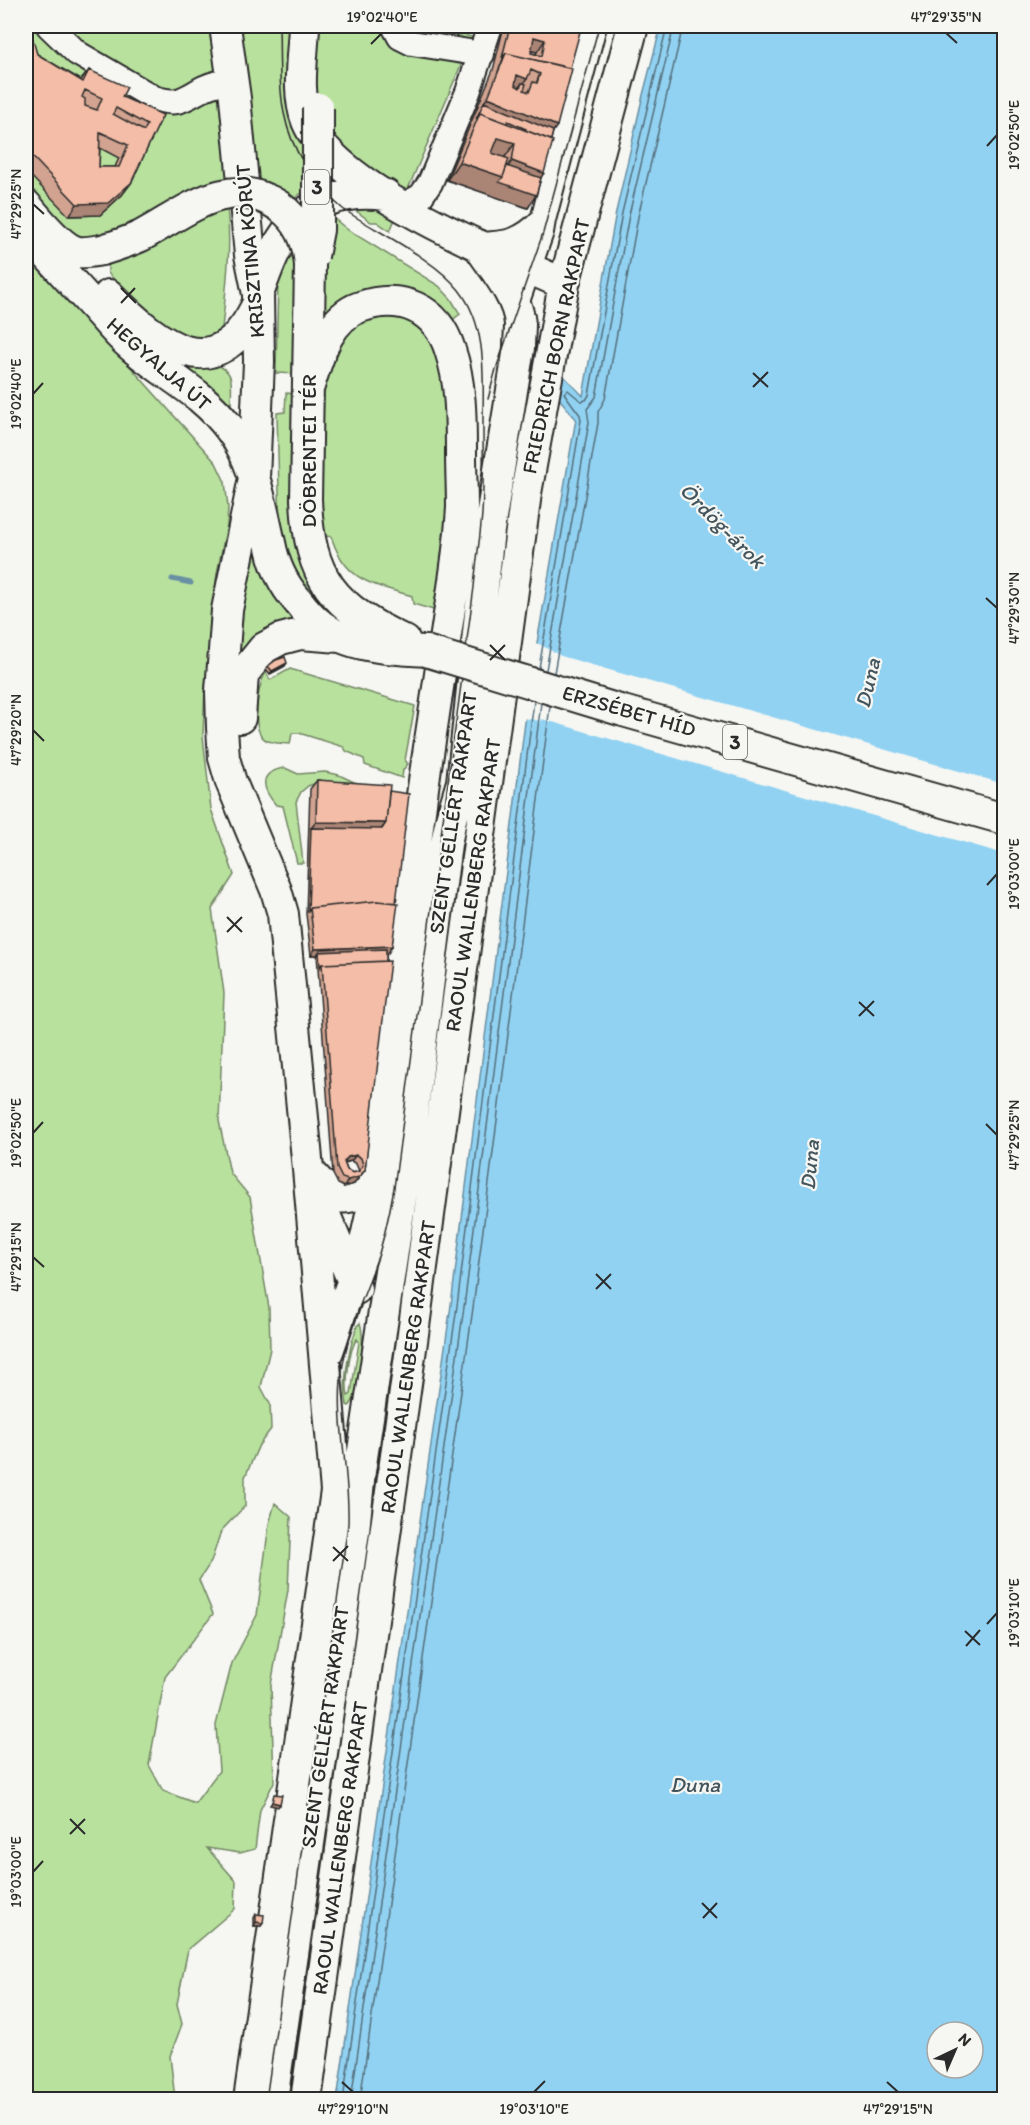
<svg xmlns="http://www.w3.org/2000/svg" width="1030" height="2125" font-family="Itim,sans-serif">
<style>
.green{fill:#b8e19e;stroke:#728664;stroke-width:1.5;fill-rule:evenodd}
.water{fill:#91d2f2;stroke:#688fa2;stroke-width:1.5;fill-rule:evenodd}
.pier{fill:#f6f6f2}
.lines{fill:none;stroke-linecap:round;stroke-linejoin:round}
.shore{stroke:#546e7b;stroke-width:1.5}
.stream{stroke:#688fa2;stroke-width:5}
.minor-casing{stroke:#2b2b2b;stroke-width:28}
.major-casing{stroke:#2b2b2b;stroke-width:34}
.minor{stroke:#f6f6f2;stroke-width:24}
.major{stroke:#f6f6f2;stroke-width:30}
.tram{stroke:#2b2b2b;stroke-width:1.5}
.major-bridge-casing{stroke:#2b2b2b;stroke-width:34;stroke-linecap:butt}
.major-bridge{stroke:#f6f6f2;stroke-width:30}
.wall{fill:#d1a390;stroke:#2b2b2b;stroke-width:1.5;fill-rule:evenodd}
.shaded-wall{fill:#aa8475;stroke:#2b2b2b;stroke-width:1.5}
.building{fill:#f3bda7;stroke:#2b2b2b;stroke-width:1.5;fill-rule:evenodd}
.ticks{fill:none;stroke:#2b2b2b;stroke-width:2}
.labels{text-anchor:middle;stroke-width:4.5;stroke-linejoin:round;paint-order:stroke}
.shield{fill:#f6f6f2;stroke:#686867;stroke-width:1.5}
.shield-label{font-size:20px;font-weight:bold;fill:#2b2b2b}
.street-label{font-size:21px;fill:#2b2b2b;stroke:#f6f6f2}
.water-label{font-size:22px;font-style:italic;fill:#44555d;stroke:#f6f6f2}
.neatline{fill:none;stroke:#2b2b2b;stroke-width:2}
.ticks-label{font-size:15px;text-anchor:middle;fill:#2b2b2b}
</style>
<rect width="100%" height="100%" fill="#f6f6f2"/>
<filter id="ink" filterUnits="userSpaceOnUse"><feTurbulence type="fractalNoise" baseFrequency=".0167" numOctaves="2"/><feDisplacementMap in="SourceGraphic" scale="12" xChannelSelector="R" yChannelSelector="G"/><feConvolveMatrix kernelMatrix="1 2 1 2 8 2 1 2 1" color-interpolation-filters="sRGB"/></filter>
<g filter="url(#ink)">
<path class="green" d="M 26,26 L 427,26 L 473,37 L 390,231 L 377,222 L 371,222 L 328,190 L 303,192 L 292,200 L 163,210 L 111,234 L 85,238 L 72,234 L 56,220 L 26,187 Z
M 227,207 C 232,251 225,295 221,339 L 202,345 L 156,324 L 108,273 L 108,260 L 205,214 Z
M 326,212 L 348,230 L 439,286 L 451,299 L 460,314 L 433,335 L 448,380 L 447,525 L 437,611 L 413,604 L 412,596 C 371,584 345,581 331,536 L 322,537 L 319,493 L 325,375 L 276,373 L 278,278 L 285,253 Z
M 26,253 L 95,327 L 216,463 L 225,482 L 228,507 L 227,525 L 217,573 L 212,616 L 205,687 L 203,736 L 211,809 L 234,875 L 212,909 L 224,993 L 219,1121 L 230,1173 L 250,1197 L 269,1308 L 270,1349 L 261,1387 L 270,1404 L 271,1429 L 259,1445 L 245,1477 L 245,1506 L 221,1531 L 211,1562 L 199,1580 L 213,1614 L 165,1677 L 149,1765 L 163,1791 L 195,1803 L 219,1771 L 216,1725 L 232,1663 L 257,1615 L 269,1524 L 275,1503 L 291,1517 L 288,1590 L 271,1685 L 274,1782 L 260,1810 L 255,1849 L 240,1853 L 207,1848 L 236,1881 L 235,1909 L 188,1949 L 177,2004 L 182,2024 L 170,2056 L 175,2099 L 26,2099 Z
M 221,355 L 221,367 C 235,373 231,390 231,404 L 228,405 L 207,383 L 174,360 Z
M 286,393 L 296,394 L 297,545 C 303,573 314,597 335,617 L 330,616 L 295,579 L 280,530 L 277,413 L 285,412 Z
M 256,544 L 295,621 L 268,628 L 257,634 L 234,662 L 244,585 Z
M 290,669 L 415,706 L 405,760 L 408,764 L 403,770 L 402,778 L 365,765 L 364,759 L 346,751 L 344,747 L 299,733 L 292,733 L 290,744 C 283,743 273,744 266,740 C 250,731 257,686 266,672 L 270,680 Z
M 285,768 L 298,774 L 325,772 L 339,775 L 354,782 L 363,784 L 319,782 L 308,786 L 301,792 L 296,802 L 303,863 L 297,863 L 283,806 L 276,805 C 262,789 257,772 285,768 Z
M 360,1323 C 365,1337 360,1397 349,1406 L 347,1405 C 342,1379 348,1352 357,1326 ZM 357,1339 L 359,1342 L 351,1394 L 348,1396 C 345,1383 349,1349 357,1339 Z"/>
<path class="water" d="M 661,26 L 1004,26 L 1004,2099 L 337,2100 L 451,1305 L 530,683 L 576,419 L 557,396 L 562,374 L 583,396 L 616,212 L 643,95 ZM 937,2032 L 973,2032 L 973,2068 L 937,2068 Z"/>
<path class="pier" d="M 534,643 L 539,644 L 561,656 L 1004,784 L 1004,854 L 542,719 L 542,721 L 522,718 Z"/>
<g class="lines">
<path class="shore" d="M 539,668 L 581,420 L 580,415 L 564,393 L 568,390 L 581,401 L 586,400 L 589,395 L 622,213 L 667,26
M 546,670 L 589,422 L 587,409 L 596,397 L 629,215 L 674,26
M 554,673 L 598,423 L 598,412 L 605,399 L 638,217 L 683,26
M 343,2100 L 457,1306 L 534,701
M 351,2100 L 464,1307 L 541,703
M 360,2100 L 473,1308 L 550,706"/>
<path class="stream" d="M 172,579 L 191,583"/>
<g class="minor-casing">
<path id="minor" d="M 49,26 L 77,53 L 154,98 C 179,106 183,99 204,88 C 214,83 223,82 233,81
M 394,26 L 400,37 L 412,43 L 482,54
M 403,206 L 421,196 L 430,183 L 468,92 L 490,26
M 478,245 C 508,244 521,242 543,220
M 515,307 L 541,232 L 543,220 L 594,26"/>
</g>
<g class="major-casing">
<path id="major" d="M 225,26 L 235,98 L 250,255 L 258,294 L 259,362 L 254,478 L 227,610 L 221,691 L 222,728 L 224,758 L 231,782 L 276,890 L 283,914 L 308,1169 L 336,1491 L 249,2100
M 304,26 C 303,55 296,93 307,121 C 335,190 498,254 564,284
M 26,205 C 38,218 60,248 78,252 C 86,253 95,251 102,250
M 26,231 C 47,255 68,278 90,302 C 103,316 115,332 130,345 C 164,375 202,391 230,429 C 255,461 261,505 270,543 C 274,564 283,584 297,600 C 304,609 312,619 322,626 C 350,648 392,649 426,651
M 310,265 L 306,499 C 309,579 333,607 405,641
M 258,294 C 265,276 271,255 282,239 C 307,200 343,190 386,195
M 109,295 C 159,345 216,392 258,303
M 309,386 C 318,358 328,318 360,307 C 401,293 437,308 450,350 C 461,382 461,419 461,453 C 461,471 462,489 462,507 C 460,545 454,583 448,621 C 440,676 431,732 423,788 C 404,930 390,1073 371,1215 L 363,1251 L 328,1351
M 623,711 L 1004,819
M 240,718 L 243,674 L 264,648 L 281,639 L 300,634 L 340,637
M 310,1172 C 336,1202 343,1206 376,1182
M 320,1203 L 356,1289
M 272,2100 L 354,1531 L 360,1471 L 406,1164 L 446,844 L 451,819 L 462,782 L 489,530 L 519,348 C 519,340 520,332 520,324 C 518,296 493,268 478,245
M 306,2100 L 413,1334 L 526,493 L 564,284 L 633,26"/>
</g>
<use href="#minor" class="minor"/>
<use href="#major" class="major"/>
<path class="tram" d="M 488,399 L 496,369 L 543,233 L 599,26
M 266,2100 L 348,1524 C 350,1471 334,1416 343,1364 C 349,1331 361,1302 373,1272 C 383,1244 389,1217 394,1188 L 474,587 C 476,563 480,539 482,514 C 484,484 483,453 483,423 C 483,378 488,327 459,290 C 435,259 377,232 343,209 C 314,185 291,150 284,113 C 278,84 280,54 279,26"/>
<g class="major-bridge-casing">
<path id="major-bridge" d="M 102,250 C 115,246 128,242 141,236 C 185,213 228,172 279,206 C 300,221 308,241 310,265
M 313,256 L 318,230 L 318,108
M 426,651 L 623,711"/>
</g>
<use href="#major-bridge" class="major-bridge"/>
</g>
<path class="wall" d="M 26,26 L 37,54 L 81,80 L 89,70 L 122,97 L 163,115 L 131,183 L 122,195 L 100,215 L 69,216 L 26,171 ZM 100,148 L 119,158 L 115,167 L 99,167 Z
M 504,26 L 579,26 L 553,131 L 536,195 L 528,208 L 447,180 L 493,70 ZM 531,51 L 537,52 L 536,54 L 531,53 Z
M 268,666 L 285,666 L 270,674 L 266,669 Z
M 317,780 L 389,791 L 396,903 L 392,946 L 388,953 L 386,953 L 365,1170 L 354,1184 L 344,1187 L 338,1184 L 333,1174 L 317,955 L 311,955 L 306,914 L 310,789 ZM 351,1161 L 356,1164 L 359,1171 L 353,1173 L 347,1170 L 345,1163 Z
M 256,1914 L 263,1923 L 261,1926 L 254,1926 L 254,1918 Z"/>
<path class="shaded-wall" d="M 534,37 L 545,40 L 537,52 L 525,49 Z
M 503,59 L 569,74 L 560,86 L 537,81 L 540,74 L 531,70 L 525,78 L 524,78 L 527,79 L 514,97 L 522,83 L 513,96 L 505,93 L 516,76 L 498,72 Z
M 488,97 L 557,126 L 545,143 L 515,143 L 502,161 L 485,155 L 484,102 Z
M 512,161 L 544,173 L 532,191 L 536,195 L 528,208 L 447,180 L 459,162 L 501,176 Z
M 131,183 L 122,195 L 100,215 L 69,216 L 77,204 Z
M 287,663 L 285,666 L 270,674 L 272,671 Z
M 316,822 L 386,823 L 379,832 L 311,828 Z
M 392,946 L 388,953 L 319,955 L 319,952 L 317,955 L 311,955 L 315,949 Z
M 356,1155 L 351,1161 L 343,1163 L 348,1157 Z
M 365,1170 L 354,1184 L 344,1187 L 348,1180 Z
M 272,1802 L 280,1804 L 278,1807 L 270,1805 Z
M 256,1922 L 263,1923 L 261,1926 L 254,1926 Z"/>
<path class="building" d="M 26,26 L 29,26 L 37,54 L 83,82 L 89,70 L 127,87 L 122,97 L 163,115 L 131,183 L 108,203 L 77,204 L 26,150 ZM 85,90 L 102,98 L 97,110 L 85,106 L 85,99 L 82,97 ZM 116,108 L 147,125 L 144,131 L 113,114 ZM 100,132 L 128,145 L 119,167 L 99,167 Z
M 510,26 L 579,26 L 581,28 L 570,68 L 506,53 L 502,58 ZM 534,37 L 545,40 L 542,56 L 531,53 Z
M 506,53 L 572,69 L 557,126 L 488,97 ZM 531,70 L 540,74 L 537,83 L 533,82 L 529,92 L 524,90 L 526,84 L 522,83 L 520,88 L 515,85 L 517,75 L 527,79 Z
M 484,102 L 553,131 L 551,140 L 525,130 L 526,129 L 508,121 L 507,123 L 480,113 L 476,119 Z
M 480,113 L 553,141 L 544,173 L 512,161 L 515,143 L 498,138 L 492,153 L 509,159 L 503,177 L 459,162 Z
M 507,166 L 541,178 L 536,195 L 499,182 L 503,177 Z
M 285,657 L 287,663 L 272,671 L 268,666 L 276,660 Z
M 317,780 L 390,785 L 386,823 L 316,822 Z
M 389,791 L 409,794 L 396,903 L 377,901 L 310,908 L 308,911 L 311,828 L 382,829 L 386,823 Z
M 377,901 L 398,903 L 392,946 L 315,949 L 310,908 Z
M 386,949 L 386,961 L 322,964 L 320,967 L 319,952 Z
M 390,961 L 365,1170 L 359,1177 L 348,1180 L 342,1178 L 337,1168 L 322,964 ZM 356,1155 L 361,1158 L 363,1165 L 359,1171 L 353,1173 L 347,1170 L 344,1162 L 348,1157 Z
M 274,1794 L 282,1795 L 280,1804 L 272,1802 Z
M 256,1914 L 264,1915 L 263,1923 L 256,1922 Z"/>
</g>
<path class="ticks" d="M 946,33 L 957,43M 371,44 L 382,33M 987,146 L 997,135M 33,204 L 44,214M 121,288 L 136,303M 121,303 L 135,288M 753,373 L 768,387M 753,387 L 768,372M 33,394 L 43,383M 986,598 L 997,608M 490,645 L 505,660M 490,660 L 505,645M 33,730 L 44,741M 987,885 L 997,874M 227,917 L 242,932M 227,932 L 242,917M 859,1002 L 874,1016M 859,1016 L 874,1001M 986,1124 L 997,1135M 33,1133 L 43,1122M 33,1257 L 44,1267M 596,1274 L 611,1289M 596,1289 L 611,1274M 333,1547 L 348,1561M 333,1561 L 348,1546M 987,1624 L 997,1613M 965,1631 L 980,1645M 966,1646 L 980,1630M 70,1819 L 85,1834M 70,1834 L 85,1819M 33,1872 L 43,1861M 702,1903 L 717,1918M 703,1918 L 717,1903M 342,2082 L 353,2092M 887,2082 L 898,2092M 534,2092 L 545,2081"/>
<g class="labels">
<g class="shield">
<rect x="305" y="170" width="24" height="34" rx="4.5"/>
<rect x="723" y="725" width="24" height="34" rx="4.5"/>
</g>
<g class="shield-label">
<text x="317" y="194">3</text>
<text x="735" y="749">3</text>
</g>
<g class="street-label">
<text transform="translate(250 251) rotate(-95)" y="7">KRISZTINA KÖRÚT</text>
<text transform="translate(556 346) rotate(-78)" y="7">FRIEDRICH BORN RAKPART</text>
<text transform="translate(159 364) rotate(41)" y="7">HEGYALJA ÚT</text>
<text transform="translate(309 451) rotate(-90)" y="7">DÖBRENTEI TÉR</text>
<text transform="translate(629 711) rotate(16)" y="7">ERZSÉBET HÍD</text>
<text transform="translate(453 813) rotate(-82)" y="7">SZENT GELLÉRT RAKPART</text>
<text transform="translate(473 885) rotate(-82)" y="7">RAOUL WALLENBERG RAKPART</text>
<text transform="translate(408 1367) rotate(-82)" y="7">RAOUL WALLENBERG RAKPART</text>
<text transform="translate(325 1727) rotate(-82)" y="7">SZENT GELLÉRT RAKPART</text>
<text transform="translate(340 1848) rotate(-82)" y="7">RAOUL WALLENBERG RAKPART</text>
</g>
<g class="water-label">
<text transform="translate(723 525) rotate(45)" y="8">Ördög-árok</text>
<text transform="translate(867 683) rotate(-77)" y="8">Duna</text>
<text transform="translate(809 1165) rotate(-85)" y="8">Duna</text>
<text x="695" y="1792">Duna</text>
</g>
</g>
<rect width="1030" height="2125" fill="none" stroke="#f6f6f2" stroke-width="66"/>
<g transform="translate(955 2050) rotate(44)"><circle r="28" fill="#f6f6f2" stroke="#a5a5a2" stroke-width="1.5"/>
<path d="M0-4.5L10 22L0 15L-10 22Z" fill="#2b2b2b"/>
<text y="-9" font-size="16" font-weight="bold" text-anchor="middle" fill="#2b2b2b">N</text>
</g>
<rect x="33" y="33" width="964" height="2059" class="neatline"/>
<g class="ticks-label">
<text x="382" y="22">19°02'40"E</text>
<text x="946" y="22">47°29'35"N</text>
<text transform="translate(1014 135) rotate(-90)" y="5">19°02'50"E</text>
<text transform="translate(16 204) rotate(-90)" y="5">47°29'25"N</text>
<text transform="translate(16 394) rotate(-90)" y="5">19°02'40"E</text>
<text transform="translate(1014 608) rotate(-90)" y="5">47°29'30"N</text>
<text transform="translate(16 730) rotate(-90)" y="5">47°29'20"N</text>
<text transform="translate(1014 874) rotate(-90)" y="5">19°03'00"E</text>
<text transform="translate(16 1133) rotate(-90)" y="5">19°02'50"E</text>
<text transform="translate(1014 1135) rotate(-90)" y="5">47°29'25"N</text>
<text transform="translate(16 1257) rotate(-90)" y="5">47°29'15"N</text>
<text transform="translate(1014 1613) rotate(-90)" y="5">19°03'10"E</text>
<text transform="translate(16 1872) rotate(-90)" y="5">19°03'00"E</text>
<text x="353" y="2114">47°29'10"N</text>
<text x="534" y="2114">19°03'10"E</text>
<text x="898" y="2114">47°29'15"N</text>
</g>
</svg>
